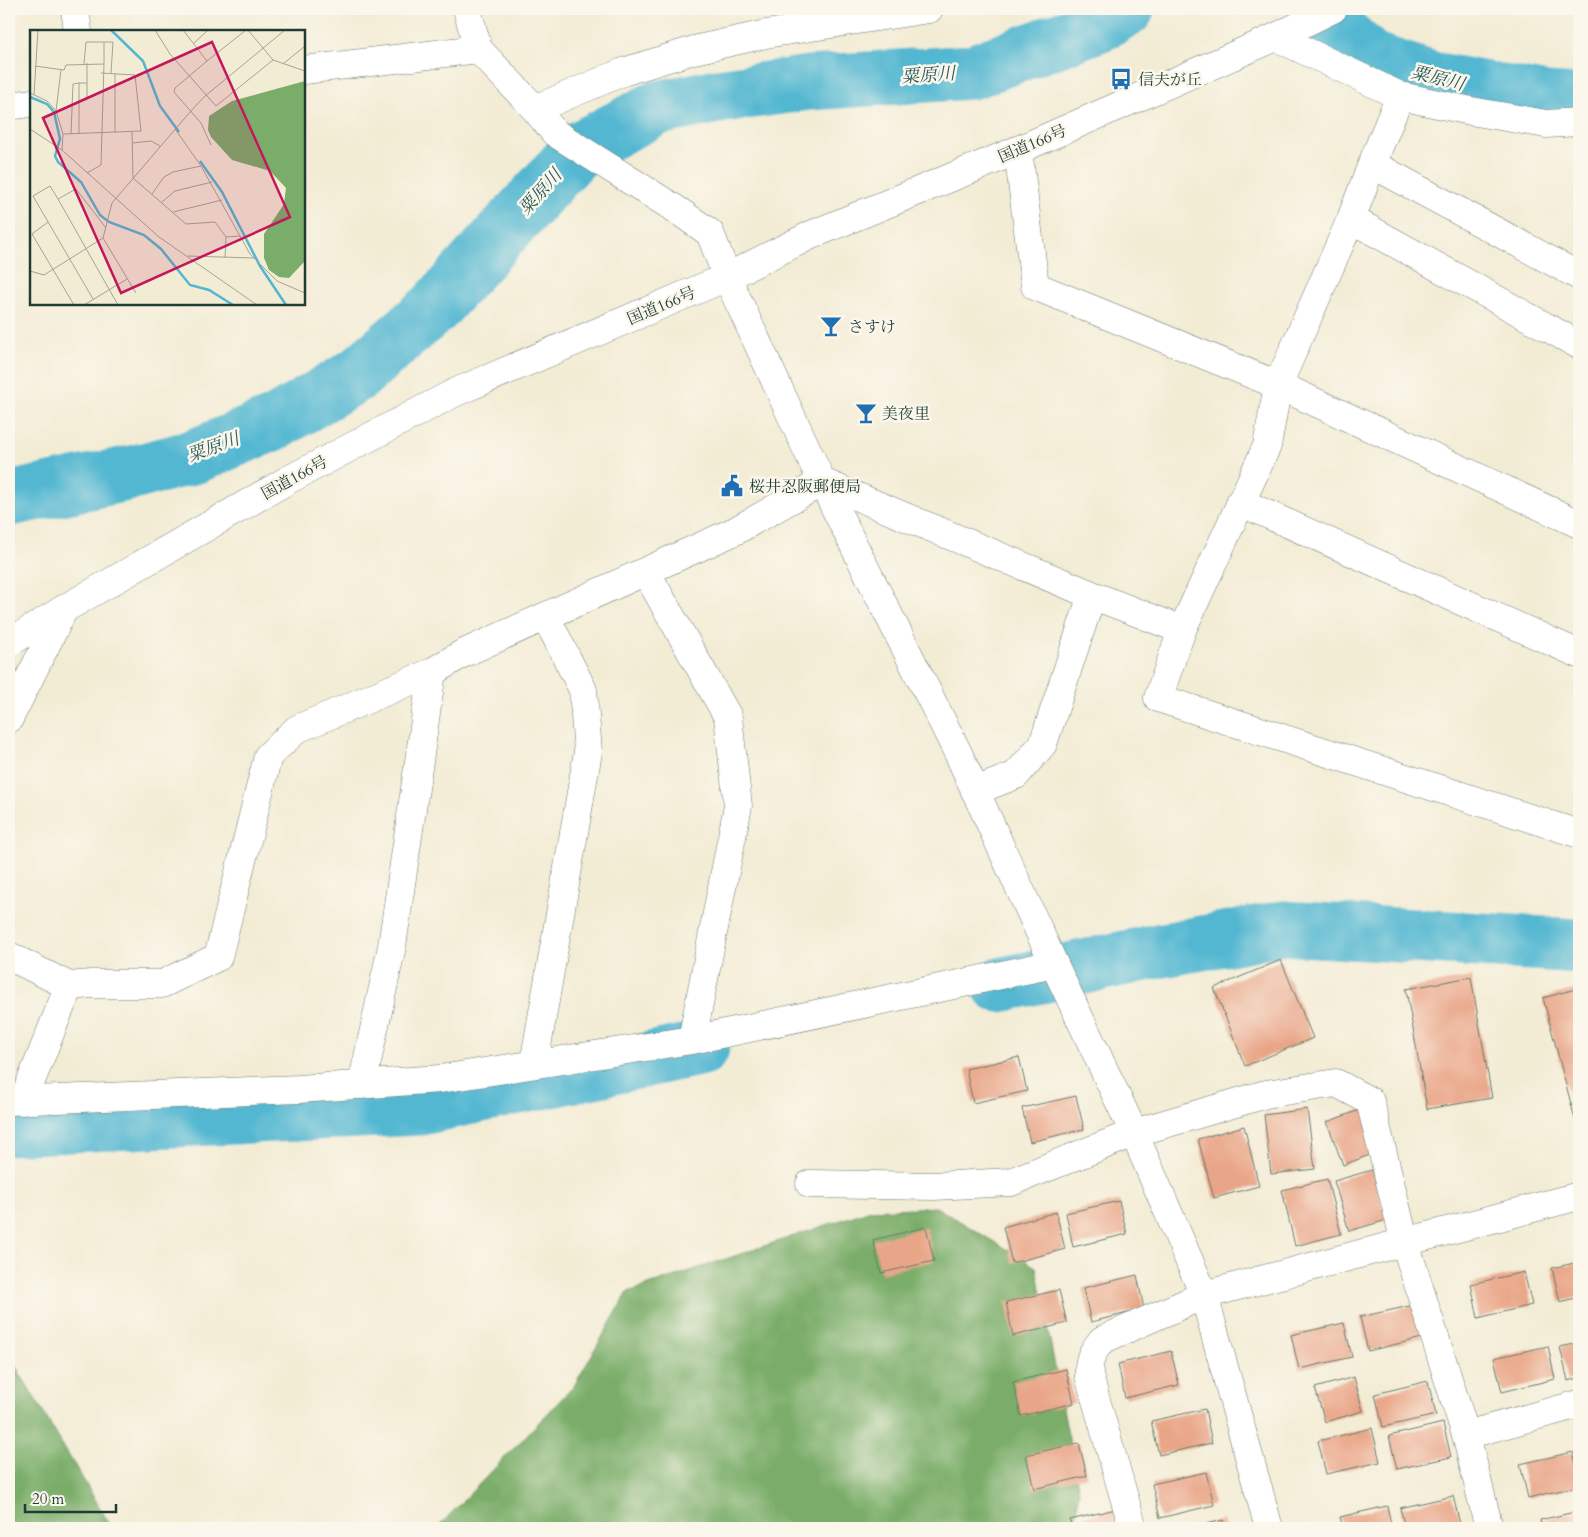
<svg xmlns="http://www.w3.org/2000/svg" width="1588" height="1537" font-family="Cardo,'Noto Serif JP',serif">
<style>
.forest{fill:#7aad69;stroke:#4c754e}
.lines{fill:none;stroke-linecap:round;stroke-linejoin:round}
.river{stroke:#53b7d1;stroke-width:55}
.building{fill:#e9a587}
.street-casing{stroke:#697a6c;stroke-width:29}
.secondary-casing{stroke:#697a6c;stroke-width:29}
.highway-casing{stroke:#697a6c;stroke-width:29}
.street{stroke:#fff;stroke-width:28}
.secondary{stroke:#fff;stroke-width:28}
.highway{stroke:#fff;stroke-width:28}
.labels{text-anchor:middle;stroke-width:5;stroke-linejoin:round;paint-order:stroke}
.poi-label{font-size:16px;fill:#1f3d34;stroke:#fbf7ec;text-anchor:start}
.street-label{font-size:16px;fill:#1f3d34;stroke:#fbf7ec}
.water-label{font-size:18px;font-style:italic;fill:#2c5c5b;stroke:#fbf7ec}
.inset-river{fill:none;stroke:#53b7d1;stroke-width:2.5}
.inset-road{fill:none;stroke:#9ea695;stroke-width:1}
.view{fill:#c2185b;fill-opacity:0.15;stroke:#c2185b;stroke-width:2.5}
.inset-edge{fill:none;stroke:#1f3d34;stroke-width:2.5}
</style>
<rect width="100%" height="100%" fill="#fbf7ec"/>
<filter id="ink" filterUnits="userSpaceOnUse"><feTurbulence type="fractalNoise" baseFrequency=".02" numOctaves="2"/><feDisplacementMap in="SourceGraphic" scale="10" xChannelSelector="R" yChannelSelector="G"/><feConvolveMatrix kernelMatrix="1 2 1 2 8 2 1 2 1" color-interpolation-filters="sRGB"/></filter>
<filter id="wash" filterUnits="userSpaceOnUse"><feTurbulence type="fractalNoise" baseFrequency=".0096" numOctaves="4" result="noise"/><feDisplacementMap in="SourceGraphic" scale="20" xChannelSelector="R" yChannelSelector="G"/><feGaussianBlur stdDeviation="1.12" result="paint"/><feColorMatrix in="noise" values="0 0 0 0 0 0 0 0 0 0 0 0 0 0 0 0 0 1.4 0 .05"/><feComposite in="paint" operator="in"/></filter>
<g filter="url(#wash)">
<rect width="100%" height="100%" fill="#f3ecd5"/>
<path class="forest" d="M 936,1207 L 1036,1267 L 1079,1492 L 1075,1528 L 437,1528 L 574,1386 L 628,1292 L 871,1210 Z
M 9,1355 L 112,1528 L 9,1528 Z"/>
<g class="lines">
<path class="river" d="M 1316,9 L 1371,59 L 1432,79 L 1547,100 L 1579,102
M 9,499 L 136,472 L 193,457 L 277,422 L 358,374 L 434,308 L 580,148 L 657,108 L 718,96 L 809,83 L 972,72 L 1101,24 L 1127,9
M 999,985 L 1158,951 L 1283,928 L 1579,946
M 9,1128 L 420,1108 L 702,1048"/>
</g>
<g id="blocks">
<path class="building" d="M 1281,960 L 1313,1038 L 1245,1066 L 1214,988 Z
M 1471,977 L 1492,1098 L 1427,1109 L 1406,989 Z
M 1579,988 L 1579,1134 L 1543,998 Z
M 1019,1057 L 1027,1091 L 973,1103 L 966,1069 Z
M 1076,1096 L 1084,1129 L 1030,1142 L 1022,1108 Z
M 1365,1108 L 1380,1151 L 1343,1165 L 1327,1122 Z
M 1307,1109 L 1315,1169 L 1271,1174 L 1264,1115 Z
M 1244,1126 L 1259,1186 L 1214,1198 L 1198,1139 Z
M 1372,1170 L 1387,1220 L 1349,1231 L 1334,1181 Z
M 1327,1179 L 1341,1234 L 1295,1246 L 1282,1190 Z
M 1119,1201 L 1127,1234 L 1073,1247 L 1066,1213 Z
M 1056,1212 L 1065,1249 L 1012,1263 L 1003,1227 Z
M 926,1227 L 934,1261 L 881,1273 L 873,1240 Z
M 1579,1262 L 1579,1297 L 1560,1302 L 1552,1268 Z
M 1524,1272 L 1532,1305 L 1478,1318 L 1471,1284 Z
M 1137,1275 L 1144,1309 L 1091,1322 L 1083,1288 Z
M 1059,1290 L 1067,1323 L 1013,1336 L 1006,1302 Z
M 1414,1305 L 1422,1338 L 1368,1351 L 1360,1317 Z
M 1344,1323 L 1352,1357 L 1299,1369 L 1291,1335 Z
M 1579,1343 L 1579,1378 L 1568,1381 L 1560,1347 Z
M 1548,1346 L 1555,1379 L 1502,1392 L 1494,1358 Z
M 1171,1351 L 1179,1385 L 1125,1398 L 1118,1364 Z
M 1066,1369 L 1074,1403 L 1021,1416 L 1013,1382 Z
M 1354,1377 L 1363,1411 L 1325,1422 L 1315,1388 Z
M 1428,1381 L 1436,1415 L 1383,1427 L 1375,1394 Z
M 1205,1409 L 1212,1443 L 1159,1455 L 1151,1421 Z
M 1443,1423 L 1451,1457 L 1397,1469 L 1389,1436 Z
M 1372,1428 L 1380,1462 L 1326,1474 L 1318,1441 Z
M 1079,1443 L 1087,1476 L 1034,1489 L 1026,1455 Z
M 1573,1452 L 1579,1477 L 1579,1486 L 1528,1498 L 1520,1464 Z
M 1206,1472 L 1214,1505 L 1160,1518 L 1152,1484 Z
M 1453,1496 L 1461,1528 L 1405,1528 L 1400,1508 Z
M 1387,1506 L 1392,1528 L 1343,1528 L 1340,1517 Z
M 1124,1507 L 1129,1528 L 1072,1528 L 1070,1520 Z
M 1579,1511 L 1579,1528 L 1542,1528 L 1540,1520 Z
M 1223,1520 L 1225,1528 L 1191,1528 Z"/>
</g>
</g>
<g filter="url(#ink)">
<use href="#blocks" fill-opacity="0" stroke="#697a6c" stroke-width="1"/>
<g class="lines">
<g class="street-casing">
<path id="street" d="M 75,9 L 78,31
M 467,9 L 478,49 L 535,109 L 623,72 L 694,50 L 766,34 L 929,9
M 1276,37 L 1400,96 L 1471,111 L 1546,124 L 1579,122
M 304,70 L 478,49
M 1400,96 L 1372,164 L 1351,219 L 1278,385 L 1267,446 L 1182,630 L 1158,698 L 1579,834
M 9,106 L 31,103
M 1018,150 L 1035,286 L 1278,385 L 1579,524
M 1372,164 L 1579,276
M 1351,219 L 1579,345
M 1240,502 L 1579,654
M 9,719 L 64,609
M 975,791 L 1016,775 L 1043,744 L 1092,595
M 9,956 L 69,986
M 692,1040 L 1054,964
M 534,1064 L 588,752 L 583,690 L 546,617
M 362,1085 L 392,946 L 432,672
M 9,1101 L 299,1089 L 440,1079 L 692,1040 L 738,806 L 728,717 L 646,572
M 23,1101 L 69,986 L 91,984 L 162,984 L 218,957 L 268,756 L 297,729 L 432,672 L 462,654 L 735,531 L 822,482 L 1092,595 L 1182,630
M 810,1184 L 934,1186 L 1011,1182 L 1134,1133 L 1266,1094 L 1336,1083 L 1370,1101 L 1405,1243 L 1466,1435 L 1579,1404
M 1466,1435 L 1489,1528
M 1133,1528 L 1089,1376 C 1088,1360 1092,1352 1102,1340 L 1204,1295"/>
</g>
<g class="secondary-casing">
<path id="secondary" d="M 535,109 L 555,133 L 677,210 L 710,233 L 727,277 L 822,482 L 959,755 L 1054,964 L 1134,1133 L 1204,1295 L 1269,1528
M 1204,1295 L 1579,1196"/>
</g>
<g class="highway-casing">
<path id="highway" d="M 9,643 L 64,609 L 288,480 L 454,393 L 727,277 L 811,235 L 1018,150 L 1276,37 L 1333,9"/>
</g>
<use href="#street" class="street"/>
<use href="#secondary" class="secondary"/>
<use href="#highway" class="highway"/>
</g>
</g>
<defs>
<g id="bus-bare" transform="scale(1.725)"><path d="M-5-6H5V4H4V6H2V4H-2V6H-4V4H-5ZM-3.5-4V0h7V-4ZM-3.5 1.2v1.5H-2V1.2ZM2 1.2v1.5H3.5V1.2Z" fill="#1f6fb2" stroke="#fbf7ec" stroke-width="2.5" paint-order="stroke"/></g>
<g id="bar-bare" transform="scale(1.725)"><path d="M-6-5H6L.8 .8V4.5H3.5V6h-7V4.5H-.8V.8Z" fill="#1f6fb2" stroke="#fbf7ec" stroke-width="2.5" paint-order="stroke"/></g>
<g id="civic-bare" transform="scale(1.725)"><path d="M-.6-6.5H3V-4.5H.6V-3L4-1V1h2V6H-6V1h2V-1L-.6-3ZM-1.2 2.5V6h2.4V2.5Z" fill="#1f6fb2" stroke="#fbf7ec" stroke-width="2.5" paint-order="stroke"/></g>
</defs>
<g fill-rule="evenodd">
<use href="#bus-bare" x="1121" y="79"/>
<use href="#bar-bare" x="831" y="326"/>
<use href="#bar-bare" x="866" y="413"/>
<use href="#civic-bare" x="732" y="486"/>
</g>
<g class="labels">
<g class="poi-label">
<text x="1138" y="85">信夫が丘</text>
<text x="848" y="332">さすけ</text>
<text x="882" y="419">美夜里</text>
<text x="749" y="492">桜井忍阪郵便局</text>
</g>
<g class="street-label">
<text transform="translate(1032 143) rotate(-23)" y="6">国道166号</text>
<text transform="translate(661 305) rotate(-23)" y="6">国道166号</text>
<text transform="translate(294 477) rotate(-29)" y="6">国道166号</text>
</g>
<g class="water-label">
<text transform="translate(928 75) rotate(-4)" y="6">粟原川</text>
<text transform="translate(1438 78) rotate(14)" y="6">粟原川</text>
<text transform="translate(540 192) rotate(-48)" y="6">粟原川</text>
<text transform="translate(213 447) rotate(-20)" y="6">粟原川</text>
</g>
</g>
<g transform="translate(30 30)">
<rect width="275" height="275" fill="#f3ecd5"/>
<path d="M 275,51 L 275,231 L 259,248 L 249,247 L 239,240 L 234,228 L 234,204 L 254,174 L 256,158 L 240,141 L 202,130 L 181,107 L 178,100 L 179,86 L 202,71 Z" fill="#7aad69"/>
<path class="inset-river" d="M 81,0 L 113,31 L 130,76 L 149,102M 0,67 L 17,74 L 24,82 L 30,109 L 25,126 L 28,132 L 51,152 L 70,185 L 79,192 L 114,205 L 131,219 L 160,255 L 179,260 L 203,275M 170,131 L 192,162 L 230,236 L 256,275"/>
<path class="inset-road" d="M 125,0 L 140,24 L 186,76 L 243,30M 153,0 L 177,31 L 145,58 L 144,62 L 171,93 L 181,115M 218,0 L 243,30 L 275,41M 74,12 L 83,12 L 81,43M 163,14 L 178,0M 177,31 L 216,0M 54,34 L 56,12 L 74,12 L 74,34M 253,34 L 275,16M 5,36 L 34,40 L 36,35 L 74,34 L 71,135 L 57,143M 85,44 L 85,102M 0,63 L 17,71 L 26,81 L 33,104 L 32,120M 4,65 L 8,0M 51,70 L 57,69 L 57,53M 26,81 L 31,40M 0,99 L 32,120 L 129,207 L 227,275M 145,99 L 171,136M 102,102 L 103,148 L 156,194 L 185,192 L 196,207 L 211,206M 49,103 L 49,53 L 57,53 L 57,33M 33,104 L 111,101 L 105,45 L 71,43M 41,104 L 43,54 L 49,53M 103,113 L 121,111 L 130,116M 122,164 L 134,147 L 143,142 L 171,136 L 220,224 L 247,251 L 275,263M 28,169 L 88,275M 132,172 L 145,161 L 182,152M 143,182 L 192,170M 18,192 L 2,204 L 44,275M 73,208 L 106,263M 158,226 L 224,228M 195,228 L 196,207M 0,241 L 14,245 L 73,208 L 82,173 L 160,82 L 174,67 L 255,0M 63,269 L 3,166 L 20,156 L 28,169 L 46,159 L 76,198M 54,275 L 97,249"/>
<path class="view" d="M 182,12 L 260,187 L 91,263 L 13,88 Z"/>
<rect width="275" height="275" class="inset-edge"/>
</g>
<rect width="1588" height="1537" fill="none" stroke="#fbf7ec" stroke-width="30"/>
<path d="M25 1504v8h91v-8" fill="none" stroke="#1f3d34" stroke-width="2.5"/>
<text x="32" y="1504" font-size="15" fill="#1f3d34" stroke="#fbf7ec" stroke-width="4" paint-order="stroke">20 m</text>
</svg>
